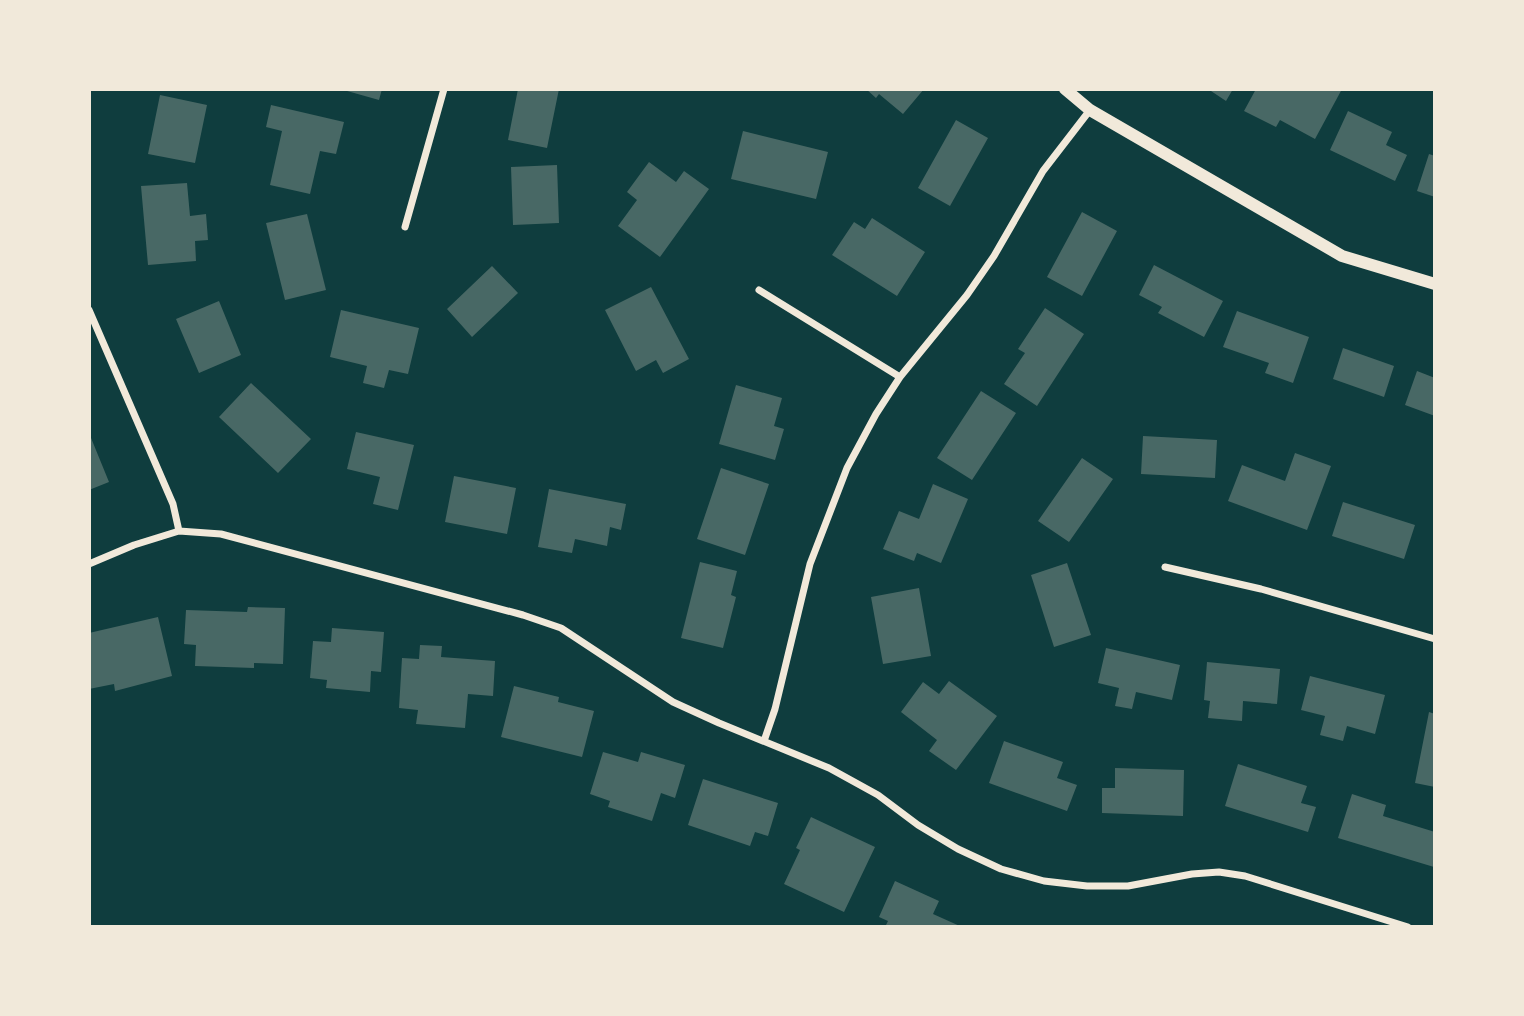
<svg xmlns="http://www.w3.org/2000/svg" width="1524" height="1016" font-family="'Roboto Condensed',sans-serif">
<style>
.building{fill:#486865}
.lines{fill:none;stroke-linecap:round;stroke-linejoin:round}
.minor{stroke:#f1e9da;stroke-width:7}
.tertiary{stroke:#f1e9da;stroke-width:12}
</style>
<rect width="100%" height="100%" fill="#0f3d3e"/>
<path class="building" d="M 340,89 L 382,89 L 379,100 Z
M 518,89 L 559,89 L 547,148 L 508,140 Z
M 866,89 L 924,89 L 903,114 L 879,94 L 876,98 Z
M 1208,89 L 1233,89 L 1226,101 Z
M 1256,89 L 1342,89 L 1315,139 L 1280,120 L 1276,127 L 1244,111 Z
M 160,95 L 207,105 L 195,163 L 148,154 Z
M 271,105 L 344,122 L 336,154 L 320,151 L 310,194 L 270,185 L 282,131 L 266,127 Z
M 1348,111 L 1392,132 L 1386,145 L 1407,155 L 1395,181 L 1330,150 Z
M 956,120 L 988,138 L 950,206 L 918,188 Z
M 743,131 L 828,152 L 816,199 L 731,179 Z
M 1429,154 L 1435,156 L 1435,197 L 1417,191 Z
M 649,162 L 676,182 L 684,171 L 709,189 L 660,257 L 618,226 L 637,200 L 627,192 Z
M 557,165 L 559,223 L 513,225 L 511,167 Z
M 187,183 L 190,216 L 206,214 L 208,240 L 195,241 L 196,261 L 148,265 L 141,186 Z
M 1082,212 L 1117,231 L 1082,296 L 1047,277 Z
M 307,214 L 326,290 L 285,300 L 266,223 Z
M 872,218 L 925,252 L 897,296 L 832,255 L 854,222 L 865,229 Z
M 1154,265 L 1223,301 L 1204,337 L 1158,313 L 1162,307 L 1139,295 Z
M 492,266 L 518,293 L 472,337 L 447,309 Z
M 651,287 L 689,359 L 663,373 L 656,360 L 636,371 L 605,310 Z
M 219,301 L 241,355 L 199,373 L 176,319 Z
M 1045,308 L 1084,334 L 1037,406 L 1004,384 L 1025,353 L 1018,349 Z
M 341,310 L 419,328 L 408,374 L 389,370 L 384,388 L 363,383 L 367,366 L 330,357 Z
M 1237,311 L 1309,337 L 1293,383 L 1265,373 L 1269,363 L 1223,347 Z
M 1343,348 L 1394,366 L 1384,397 L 1333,379 Z
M 1417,371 L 1435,378 L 1435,416 L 1405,405 Z
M 251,383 L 311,439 L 278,473 L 219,417 Z
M 736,385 L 782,398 L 774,426 L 784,429 L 775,460 L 719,444 Z
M 981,391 L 1016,413 L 972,480 L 937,458 Z
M 356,432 L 414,445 L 398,510 L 373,504 L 380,477 L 347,469 Z
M 89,433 L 109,482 L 89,490 Z
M 1143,436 L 1217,440 L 1215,478 L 1141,474 Z
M 1295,453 L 1331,466 L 1307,530 L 1228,501 L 1242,465 L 1285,481 Z
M 1082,458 L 1113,479 L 1069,542 L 1038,521 Z
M 721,468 L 769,484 L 745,555 L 697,539 Z
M 454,476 L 516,488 L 507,534 L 445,522 Z
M 933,484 L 968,499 L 941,563 L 917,553 L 914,561 L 883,549 L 899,511 L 919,519 Z
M 549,489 L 626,504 L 621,530 L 610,527 L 607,546 L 575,539 L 572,553 L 538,547 Z
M 1343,502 L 1415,525 L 1404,559 L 1332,536 Z
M 700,562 L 737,571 L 731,595 L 736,597 L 723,648 L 681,638 Z
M 1067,563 L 1091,635 L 1054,647 L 1031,575 Z
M 919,588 L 931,656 L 883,664 L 871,597 Z
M 248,607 L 285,608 L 283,664 L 254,663 L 254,668 L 195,666 L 196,645 L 184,644 L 186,610 L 247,612 Z
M 158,617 L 172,676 L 115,691 L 114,684 L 89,689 L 89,633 Z
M 332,628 L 384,632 L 381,672 L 371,671 L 370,692 L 326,688 L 327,680 L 310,678 L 313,641 L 331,642 Z
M 420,645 L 442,646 L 441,657 L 495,661 L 493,696 L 468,694 L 465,728 L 416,724 L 418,710 L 399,708 L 402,658 L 419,659 Z
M 1106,648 L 1180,665 L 1172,700 L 1136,692 L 1132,709 L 1115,706 L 1119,688 L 1098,683 Z
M 1207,662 L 1280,669 L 1277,704 L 1243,701 L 1242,721 L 1208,718 L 1210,701 L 1204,700 Z
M 1310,676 L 1385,695 L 1375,734 L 1347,726 L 1343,741 L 1320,735 L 1325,716 L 1301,710 Z
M 949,681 L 997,716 L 956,770 L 929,751 L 937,740 L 901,712 L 923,682 L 939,694 Z
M 514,686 L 559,697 L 558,702 L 594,711 L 582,757 L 501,737 Z
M 1429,712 L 1435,714 L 1435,787 L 1415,783 Z
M 1004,741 L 1063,762 L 1057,778 L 1077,785 L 1067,811 L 989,783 Z
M 603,752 L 638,762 L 641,752 L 685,765 L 675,798 L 661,793 L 652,821 L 608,807 L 610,801 L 590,794 Z
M 1238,764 L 1307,786 L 1301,803 L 1316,807 L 1308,832 L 1225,806 Z
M 1115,768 L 1184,770 L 1183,816 L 1102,813 L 1102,788 L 1115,788 Z
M 703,779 L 778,803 L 768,836 L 755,832 L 750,846 L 688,825 Z
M 1352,794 L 1386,805 L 1383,816 L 1435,832 L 1434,867 L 1338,838 Z
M 811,817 L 875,847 L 844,912 L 784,884 L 800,850 L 796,848 Z
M 895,881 L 939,901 L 933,914 L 962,927 L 885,927 L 888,921 L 879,917 Z"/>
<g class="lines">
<path class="minor" d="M 405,227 L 444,89
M 759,290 L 900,377
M 89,310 L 173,504 L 179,531
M 89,564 L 134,545 L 179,531 L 221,534 L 523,615 L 561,628 L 673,702 L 719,723 L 829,768 L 878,795 L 918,825 L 958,849 L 1001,869 L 1044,881 L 1087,886 L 1128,886 L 1192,874 L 1219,872 L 1245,876 L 1408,927
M 1165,567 L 1261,589 L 1435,639
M 764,741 L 775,709 L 810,564 L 847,468 L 876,414 L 900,377 L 967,295 L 994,256 L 1043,171 L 1090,110"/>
<path class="tertiary" d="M 1065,89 L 1090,110 L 1342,256 L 1435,284"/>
</g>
<rect width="1524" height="1016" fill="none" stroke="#f1e9da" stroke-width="182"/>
</svg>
